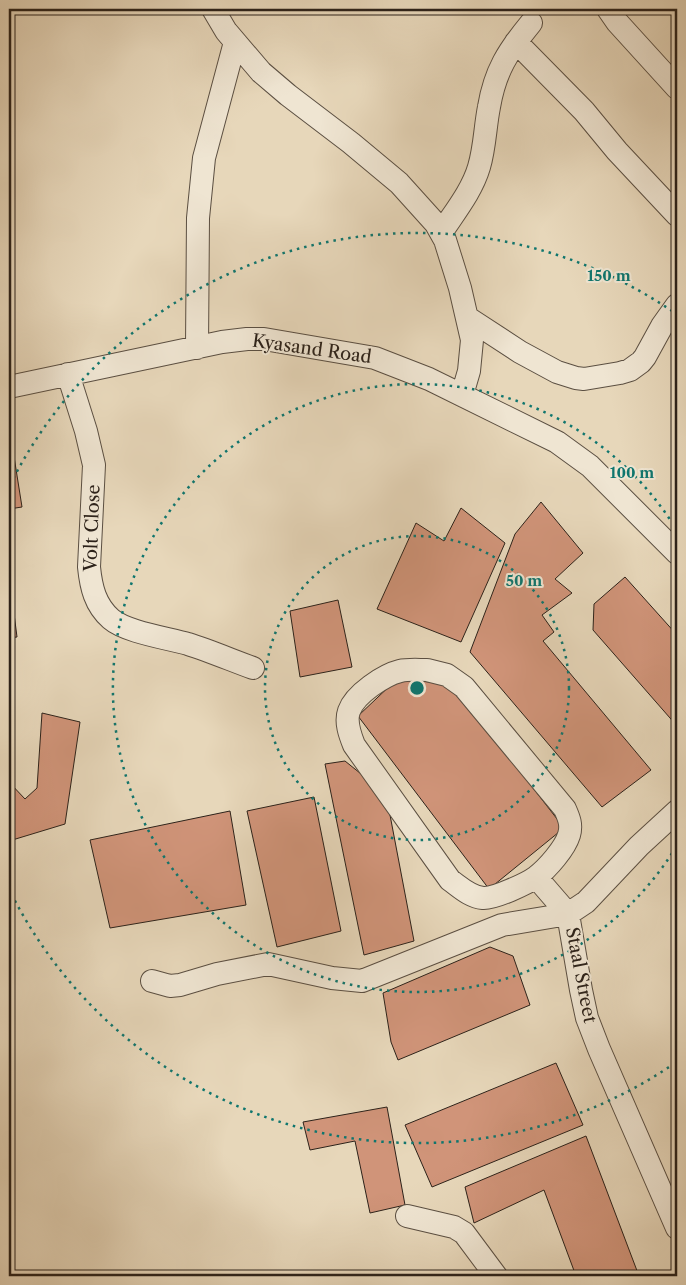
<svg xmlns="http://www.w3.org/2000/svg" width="686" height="1285" font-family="'Libre Caslon Text',serif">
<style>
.building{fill:#d09479;stroke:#2c221a}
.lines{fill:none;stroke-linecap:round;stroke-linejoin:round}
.minor-casing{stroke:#5b4f42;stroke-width:24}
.minor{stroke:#efe5d2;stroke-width:22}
.ring{fill:none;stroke:#0f766e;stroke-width:2.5;stroke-dasharray:2.5 5}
.labels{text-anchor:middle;stroke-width:4;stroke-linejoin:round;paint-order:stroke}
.street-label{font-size:18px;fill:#2c221a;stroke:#efe5d2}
.centre{fill:#0f766e;stroke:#efe5d2;stroke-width:2.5}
.ring-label{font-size:15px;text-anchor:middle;font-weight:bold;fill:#0f766e;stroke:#efe5d2;stroke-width:4;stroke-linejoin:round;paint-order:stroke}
</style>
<rect width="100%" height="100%" fill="#e7d7ba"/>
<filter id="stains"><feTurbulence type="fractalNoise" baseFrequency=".004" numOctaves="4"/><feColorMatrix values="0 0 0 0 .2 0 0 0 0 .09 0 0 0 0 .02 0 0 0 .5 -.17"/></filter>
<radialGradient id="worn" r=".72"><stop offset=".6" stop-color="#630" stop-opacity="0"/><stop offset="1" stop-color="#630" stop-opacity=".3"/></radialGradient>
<path class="building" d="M 9,444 L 12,444 L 22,507 L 9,509 Z
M 541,502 L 583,553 L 555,579 L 572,593 L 542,615 L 554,632 L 543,641 L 651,770 L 602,807 L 470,652 L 515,534 Z
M 461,508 L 505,543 L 461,642 L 377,609 L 416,523 L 444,541 Z
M 9,575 L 17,637 L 9,638 Z
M 625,577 L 677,635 L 677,726 L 593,630 L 594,604 Z
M 338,600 L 352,667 L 300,677 L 290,611 Z
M 396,680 L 452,683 L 564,828 L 489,889 L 358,716 Z
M 42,713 L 80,722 L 65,824 L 9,841 L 9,782 L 25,799 L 37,788 Z
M 345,761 L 386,794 L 414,941 L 364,955 L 325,764 Z
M 314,797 L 341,931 L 277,947 L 247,811 Z
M 230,811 L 246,905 L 110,928 L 90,840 Z
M 490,947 L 513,956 L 530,1005 L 398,1060 L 391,1042 L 383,993 Z
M 556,1063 L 583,1125 L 432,1187 L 405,1125 Z
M 387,1107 L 405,1205 L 370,1213 L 355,1141 L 310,1150 L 303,1122 Z
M 586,1136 L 639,1276 L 576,1276 L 544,1190 L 474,1223 L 465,1187 Z"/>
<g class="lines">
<g class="minor-casing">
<path id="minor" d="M 213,9 L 226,31 L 261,72 L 288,95 L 351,143 L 399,183 L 436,224 L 445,240 L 460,288 L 472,340 L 469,371 L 462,395
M 608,9 L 617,22 L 677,88
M 516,42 L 584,111 L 617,151 L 677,215
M 441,233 C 454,213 472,191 479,167 C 485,147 485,127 489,107 C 495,71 508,51 531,23
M 468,318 L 520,352 L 557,372 L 576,378 L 584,379 L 620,373 L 630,370 L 641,362 L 645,357 L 662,326 L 677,305
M 197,348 L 198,218 L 204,158 L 235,42
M 68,374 L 86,431 L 94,465 L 89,567 C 91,587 95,605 111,619 C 126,632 167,638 188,644 C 210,651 231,660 253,668
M 9,387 L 222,342 L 247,339 L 264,339 L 375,358 L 429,379 L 557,442 L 590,466 L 677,553
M 427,670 L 447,675 L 464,687 L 565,809 C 569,818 572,825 569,835 C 565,848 548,868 536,877 C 528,883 494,899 483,898 C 470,897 460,887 450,880 L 354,745 C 350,735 345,722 349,711 C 355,694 384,675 400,671 C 408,669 418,670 427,670 Z
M 677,811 L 639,846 L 586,902 L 568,914 L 581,990 L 587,1018 L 599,1049 L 677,1228
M 536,877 L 568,914
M 152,981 L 170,986 L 180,985 L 217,974 L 268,964 L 332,978 L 362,981 L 502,925 L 568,914
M 407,1216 L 454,1227 L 464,1233 L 496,1276"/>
</g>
<use href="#minor" class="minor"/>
</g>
<g class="ring">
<circle cx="417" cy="688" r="152"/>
<path d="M676 847A304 304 0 1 1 676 529"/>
<path d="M675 1063A455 455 0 0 1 10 891M10 485A455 455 0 0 1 675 313"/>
</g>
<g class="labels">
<g class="street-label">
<text transform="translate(312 349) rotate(8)" y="6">Kyasand Road</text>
<text transform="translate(92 528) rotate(-88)" y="6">Volt Close</text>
<text transform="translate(581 975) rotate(79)" y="6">Staal Street</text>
</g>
</g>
<circle cx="417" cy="688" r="8" class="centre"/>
<g class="ring-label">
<text x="609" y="281">150 m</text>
<text x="632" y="478">100 m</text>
<text x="524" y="586">50 m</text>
</g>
<rect width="686" height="1285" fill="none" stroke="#e7d7ba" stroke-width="30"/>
<rect x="10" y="10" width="666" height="1265" fill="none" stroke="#2c221a" stroke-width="2.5"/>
<rect x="15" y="15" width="656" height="1255" fill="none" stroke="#2c221a"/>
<rect width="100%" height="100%" filter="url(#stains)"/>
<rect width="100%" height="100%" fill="url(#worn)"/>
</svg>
